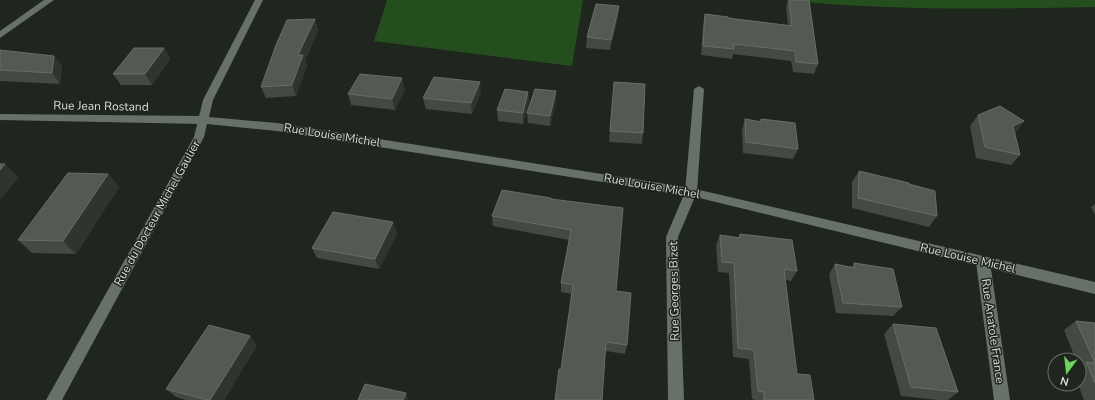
<svg xmlns="http://www.w3.org/2000/svg" width="1095" height="400" font-family="'Nunito Sans',sans-serif">
<style>
.green{fill:#244e1e}
.lines{fill:none;stroke-linecap:round;stroke-linejoin:round}
.street{fill:#687167;fill-rule:evenodd}
.secondary{fill:#687167;fill-rule:evenodd}
.wall{fill:#424a41}
.shaded-wall{fill:#2d352c}
.building{fill:#525a51;stroke:#676e66}
.labels{text-anchor:middle;stroke-width:3;stroke-linejoin:round;paint-order:stroke}
.street-label{font-size:12px;fill:#d8ddd7;stroke:#1f261d}
</style>
<rect width="100%" height="100%" fill="#1f261d"/>
<path class="green" d="M 387,0 L 583,0 L 572,66 L 374,41 Z
M 786,0 L 1095,0 L 1095,7 C 992,9 888,11 786,0 Z"/>
<g class="lines">
<path class="street" d="M 44,0 L 54,0 L 0,38 L 0,31 Z
M 699,86 L 704,89 L 697,192 L 678,237 L 684,400 L 668,400 L 666,237 L 685,192 L 694,89 Z
M 0,114 L 202,116 L 206,118 L 207,120 L 206,122 L 202,124 L 0,120 Z
M 983,257 L 988,258 L 990,262 L 1010,400 L 994,400 L 976,262 L 978,258 Z"/>
<path class="secondary" d="M 255,0 L 263,0 L 213,100 L 209,117 L 277,123 L 691,188 L 1095,282 L 1095,294 L 691,196 L 277,131 L 207,124 L 204,137 L 62,400 L 46,400 L 194,137 L 203,100 Z"/>
</g>
<path class="wall" d="M 788,0 L 809,0 L 818,64 L 814,74 L 793,72 L 791,61 L 733,54 L 732,59 L 701,55 L 703,24 L 705,14 L 728,18 L 788,25 L 786,7 Z
M 619,6 L 618,17 L 610,50 L 586,48 L 587,37 Z
M 315,19 L 318,30 L 305,61 L 307,66 L 296,96 L 266,98 L 261,87 Z
M 164,48 L 170,59 L 152,85 L 121,85 L 113,74 Z
M 0,50 L 54,56 L 62,67 L 60,84 L 0,81 Z
M 405,89 L 395,110 L 351,105 L 348,94 Z
M 528,92 L 529,103 L 523,124 L 498,121 L 497,110 Z
M 481,93 L 472,114 L 426,109 L 423,98 Z
M 613,93 L 643,133 L 642,144 L 609,142 Z
M 556,102 L 550,126 L 528,123 L 527,113 Z
M 978,115 L 1024,121 L 1015,133 L 1020,155 L 1011,165 L 976,158 L 970,126 Z
M 745,119 L 760,121 L 761,119 L 798,149 L 793,159 L 743,153 L 742,130 Z
M 859,171 L 909,184 L 937,216 L 929,227 L 852,208 L 852,182 Z
M 108,174 L 119,187 L 76,254 L 32,253 L 18,240 Z
M 551,199 L 616,291 L 627,345 L 625,354 L 606,351 L 561,369 L 572,294 L 561,292 L 561,283 L 569,240 L 493,226 L 492,216 Z
M 1095,204 L 1095,215 L 1091,207 Z
M 393,222 L 397,233 L 379,269 L 317,258 L 312,248 Z
M 740,234 L 797,271 L 791,281 L 785,280 L 797,374 L 814,400 L 755,400 L 752,399 L 749,359 L 733,357 L 729,273 L 718,272 L 716,245 L 720,235 L 738,238 Z
M 854,263 L 902,307 L 893,316 L 836,313 L 829,274 L 835,264 L 852,267 Z
M 1076,321 L 1095,323 L 1095,400 L 1084,400 L 1078,384 L 1079,384 L 1079,360 L 1076,360 L 1064,330 Z
M 893,324 L 958,392 L 948,400 L 939,400 L 901,396 L 884,334 Z
M 257,345 L 224,400 L 186,400 L 176,397 L 166,389 Z"/>
<path class="shaded-wall" d="M 619,6 L 618,17 L 610,50 L 611,40 Z
M 315,19 L 318,30 L 305,61 L 307,66 L 296,96 L 292,85 L 298,55 Z
M 164,48 L 170,59 L 152,85 L 145,74 Z
M 54,56 L 62,67 L 60,84 L 52,73 Z
M 402,78 L 405,89 L 395,110 L 392,99 Z
M 480,82 L 481,93 L 472,114 L 471,103 Z
M 556,91 L 556,102 L 550,126 L 550,116 Z
M 528,92 L 529,103 L 523,124 L 523,113 Z
M 1024,121 L 1015,132 L 1005,137 L 1013,126 Z
M 5,164 L 19,178 L 0,200 L 0,170 Z
M 108,174 L 119,187 L 76,254 L 63,241 Z
M 393,222 L 397,233 L 379,269 L 375,259 Z
M 250,336 L 257,345 L 224,400 L 210,400 Z
M 406,393 L 409,400 L 403,400 Z"/>
<path class="building" d="M 789,0 L 809,0 L 818,64 L 796,62 L 795,51 L 734,44 L 734,49 L 703,46 L 705,14 L 728,17 L 728,18 L 792,26 Z
M 596,4 L 619,6 L 611,40 L 587,37 Z
M 315,19 L 298,55 L 303,55 L 292,85 L 261,87 L 276,45 L 287,20 Z
M 134,48 L 164,48 L 145,74 L 113,74 Z
M 0,50 L 54,56 L 52,73 L 0,70 Z
M 360,74 L 402,78 L 392,99 L 348,94 Z
M 434,77 L 480,82 L 471,103 L 423,98 Z
M 614,82 L 645,84 L 643,133 L 610,131 Z
M 505,89 L 528,92 L 523,113 L 497,110 Z
M 535,89 L 556,91 L 550,116 L 527,113 Z
M 1000,106 L 1024,121 L 1013,126 L 1020,155 L 985,147 L 978,115 Z
M 745,119 L 761,122 L 761,119 L 795,123 L 798,149 L 746,142 Z
M 0,164 L 5,164 L 0,170 Z
M 859,171 L 909,183 L 909,184 L 935,191 L 937,216 L 858,198 Z
M 68,173 L 108,174 L 63,241 L 18,240 Z
M 502,190 L 551,198 L 551,199 L 623,208 L 616,291 L 631,293 L 627,345 L 606,342 L 602,400 L 555,400 L 559,369 L 561,369 L 573,285 L 561,283 L 571,230 L 492,216 Z
M 333,212 L 393,222 L 375,259 L 312,248 Z
M 740,234 L 792,240 L 797,271 L 784,269 L 797,374 L 810,375 L 814,400 L 764,400 L 764,392 L 758,391 L 754,350 L 738,348 L 734,263 L 722,262 L 720,235 L 740,238 Z
M 854,263 L 893,269 L 902,307 L 843,303 L 835,264 L 855,268 Z
M 1076,321 L 1095,323 L 1095,383 L 1086,362 L 1095,363 Z
M 893,324 L 936,328 L 958,392 L 911,387 Z
M 209,325 L 250,336 L 210,400 L 207,400 L 166,389 Z
M 365,384 L 406,393 L 403,400 L 358,400 Z"/>
<g class="labels">
<g class="street-label">
<text transform="translate(101 106) rotate(1)" y="4">Rue Jean Rostand</text>
<text transform="translate(332 135) rotate(9)" y="4">Rue Louise Michel</text>
<text transform="translate(652 186) rotate(10)" y="4">Rue Louise Michel</text>
<text transform="translate(157 213) rotate(-61)" y="4">Rue du Docteur Michel Gaulier</text>
<text transform="translate(968 258) rotate(13)" y="4">Rue Louise Michel</text>
<text transform="translate(674 291) rotate(-91)" y="4">Rue Georges Bizet</text>
<text transform="translate(993 331) rotate(82)" y="4">Rue Anatole France</text>
</g>
</g>
<g transform="translate(1067 372) rotate(195)"><circle r="19" fill="#1f261d" stroke="#696f67"/>
<path d="M0-3L7 15L0 10L-7 15Z" fill="#6fd360"/>
<text y="-6" font-size="11" font-weight="bold" text-anchor="middle" fill="#d8ddd7">N</text>
</g>
</svg>
